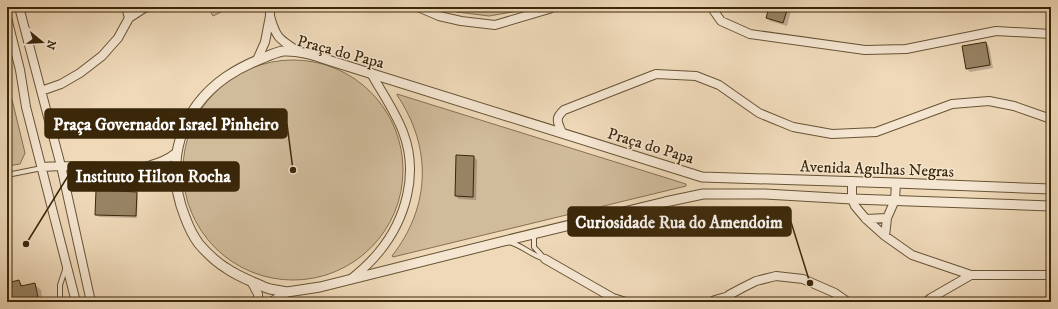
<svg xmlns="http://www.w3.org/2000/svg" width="1058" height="309" font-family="'IM FELL DW Pica',serif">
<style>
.green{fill:#d0bb9b;stroke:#857152}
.shadow{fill:#0003}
.building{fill:#988465;stroke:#3a2709}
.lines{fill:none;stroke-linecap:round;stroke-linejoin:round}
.service-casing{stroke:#675435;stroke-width:6}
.minor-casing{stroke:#675435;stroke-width:10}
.tertiary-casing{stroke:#675435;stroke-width:11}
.service{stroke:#f5e6d2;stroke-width:4}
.minor{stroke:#f5e6d2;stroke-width:8}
.tertiary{stroke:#f5e6d2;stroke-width:9}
.labels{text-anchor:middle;stroke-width:3;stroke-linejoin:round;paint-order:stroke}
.street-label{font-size:16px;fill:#3a2709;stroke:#f5e6d2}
.leader{fill:none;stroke:#3a2709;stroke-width:1.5}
.callout-dot{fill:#3a2709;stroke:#f5e6d2;stroke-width:1.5}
.callout{fill:#3a2709;stroke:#3a2709;stroke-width:1.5}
.callout-label{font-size:17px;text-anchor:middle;font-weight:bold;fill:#fff}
</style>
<rect width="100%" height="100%" fill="#efd9b9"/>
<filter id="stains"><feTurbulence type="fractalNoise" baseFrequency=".005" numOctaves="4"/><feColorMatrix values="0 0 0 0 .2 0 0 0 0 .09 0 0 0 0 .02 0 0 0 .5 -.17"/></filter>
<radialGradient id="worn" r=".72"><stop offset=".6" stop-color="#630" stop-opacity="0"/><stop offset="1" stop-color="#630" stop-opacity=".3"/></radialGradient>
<path class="green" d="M 208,7 L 227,7 L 227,9 L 213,16 Z
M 440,7 L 530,7 L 518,11 L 489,16 L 457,12 Z
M183 170a110 110 0 1 1 220 0a110 110 0 1 1-220 0Z
M 7,79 L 25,153 L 20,164 L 7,166 Z
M 397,94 L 686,184 L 686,186 L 393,257 L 392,256 C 431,206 432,147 397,95 Z"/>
<path class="shadow" d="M 770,7 L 792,7 L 787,26 L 770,21 L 767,18 Z
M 986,43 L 989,46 L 993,68 L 970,72 L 967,69 Z
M 474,157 L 477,160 L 476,200 L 459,199 L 456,196 Z
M 136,193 L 138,195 L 137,218 L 99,217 L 96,215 Z
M 19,281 L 24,286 L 34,284 L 41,290 L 43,302 L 7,302 L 7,284 Z"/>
<path class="building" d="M 769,7 L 788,7 L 783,23 L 766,18 Z
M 986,42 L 990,65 L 966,69 L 962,46 Z
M 456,155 L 474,156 L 473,197 L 455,196 Z
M 96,190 L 137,192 L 136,216 L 95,215 Z
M 19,280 L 21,286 L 35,283 L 39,302 L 7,302 L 7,283 Z"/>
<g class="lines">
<g class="service-casing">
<path id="service" d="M 7,175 L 42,168
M 509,242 C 522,245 532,256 545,259 L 534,247 L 534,234
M 46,301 L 46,302
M 60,302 L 60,285 L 66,267"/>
</g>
<g class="minor-casing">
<path id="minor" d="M 19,7 L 61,166 L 91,302
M 126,7 L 129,18
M 418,7 L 439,16 L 461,21 L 495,25 L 549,9 L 553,7
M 713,7 L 714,11 L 721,21 L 750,34 L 865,50 L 906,49 L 996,31 L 1051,34
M 270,16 L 270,7
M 7,18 L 20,70 L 26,107 L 76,302
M 257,60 L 265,42 L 270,16 C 276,38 279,39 299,52
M 41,91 L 61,84 L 80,73 L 102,56 L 118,38 L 129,18 L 146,7
M 562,133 C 558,122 554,119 564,110 L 656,74 L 696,76 L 719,85 L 759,113 L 793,127 L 832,134 L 876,132 L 952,104 L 989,101 L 1014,106 L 1051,119
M 177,152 C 166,161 158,163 145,167 C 160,173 166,175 177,188
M 42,167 L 61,166 L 145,167
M 852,181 L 852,199 L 855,206 L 866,219 L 885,236 L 912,255 L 971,275
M 866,219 L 887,218
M 885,236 L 887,218 L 895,200 L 896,183
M 545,259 L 613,298 L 626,302
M 351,279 C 361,271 371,262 379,252 C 406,219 419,173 403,132 C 395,111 382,93 371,73
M 251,281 L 258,294 L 258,302
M 271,302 L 287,292
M 711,302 L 715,300 L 729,296
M 723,302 L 729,295 L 742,288 L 756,281 L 776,276 L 803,279 L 835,293 L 848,302
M 926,302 L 931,298 L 971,275 L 1051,275"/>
</g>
<g class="tertiary-casing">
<path id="tertiary" d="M 1051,189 L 896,183 L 702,177 L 331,61 C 316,56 299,50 283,51 C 277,52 270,55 263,58 C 250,63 238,69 226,77 C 179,110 164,164 185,217 C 188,225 193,236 199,244 C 206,252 216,262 226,268 C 237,276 251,281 264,287 L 270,289 L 287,292 L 320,287 L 504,241 L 665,202 L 703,194 L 765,194 L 852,199 L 1051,206"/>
</g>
<use href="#service" class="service"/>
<use href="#minor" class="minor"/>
<use href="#tertiary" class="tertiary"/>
</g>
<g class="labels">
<g class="street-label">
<text transform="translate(341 51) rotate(15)" y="6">Praça do Papa</text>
<text transform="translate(651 145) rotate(17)" y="6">Praça do Papa</text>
<text transform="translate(877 168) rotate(2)" y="6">Avenida Agulhas Negras</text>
</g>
</g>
<path class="leader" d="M293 170L287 124M26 244L68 176M810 283L791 222"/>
<g class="callout-dot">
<circle cx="293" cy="170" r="4"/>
<circle cx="26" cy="244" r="4"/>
<circle cx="810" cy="283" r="4"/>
</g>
<g class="callout">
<rect x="45" y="109" width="242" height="29" rx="4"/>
<rect x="68" y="162" width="171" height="29" rx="4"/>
<rect x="568" y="207" width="223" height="29" rx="4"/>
</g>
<g class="callout-label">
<text x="166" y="130">Praça Governador Israel Pinheiro</text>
<text x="153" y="182">Instituto Hilton Rocha</text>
<text x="679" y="228">Curiosidade Rua do Amendoim</text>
</g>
<rect width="1058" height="309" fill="none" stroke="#efd9b9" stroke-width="24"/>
<rect x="8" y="8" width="1042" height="293" fill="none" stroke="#3a2709" stroke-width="2"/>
<rect x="12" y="12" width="1034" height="285" fill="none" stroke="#3a2709"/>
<g transform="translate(42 42) rotate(108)" stroke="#f5e6d2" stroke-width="3" paint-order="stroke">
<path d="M0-3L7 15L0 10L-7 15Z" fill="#3a2709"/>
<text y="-6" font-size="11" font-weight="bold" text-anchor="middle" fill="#3a2709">N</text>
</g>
<rect width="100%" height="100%" filter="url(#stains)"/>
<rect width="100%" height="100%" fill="url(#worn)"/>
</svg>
